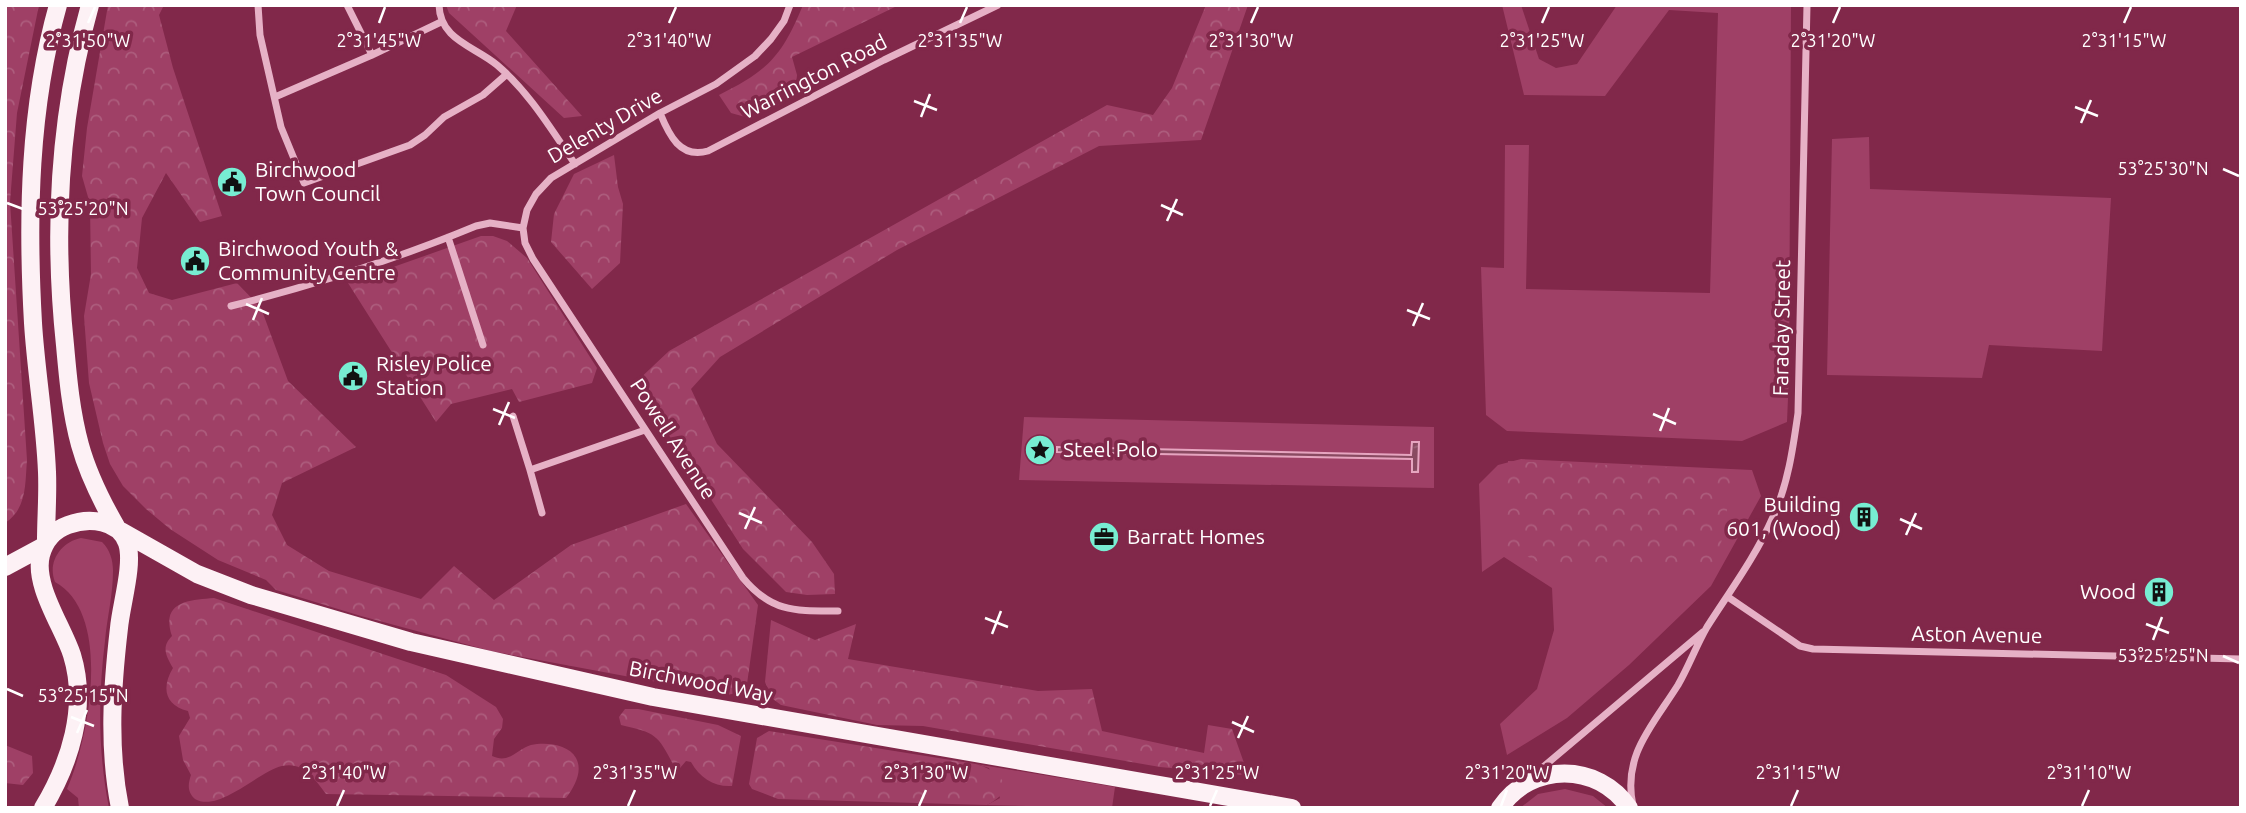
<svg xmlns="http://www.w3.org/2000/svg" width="2246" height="813" font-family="Ubuntu,sans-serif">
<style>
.green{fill:#9f4066}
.forest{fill:url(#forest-crowns)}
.water{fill:url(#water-ripples);stroke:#e6a5c0;stroke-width:2}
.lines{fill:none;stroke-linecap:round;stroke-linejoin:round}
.street{stroke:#e6b1c6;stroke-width:7}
.primary{stroke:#fdf1f5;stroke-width:18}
.ticks{fill:none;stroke:#fff;stroke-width:2.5}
.labels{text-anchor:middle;stroke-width:7;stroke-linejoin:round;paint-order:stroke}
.street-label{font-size:21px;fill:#fff;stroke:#81284a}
.poi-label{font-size:21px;fill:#fff;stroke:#81284a;text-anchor:start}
.ticks-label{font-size:18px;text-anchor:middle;fill:#fff;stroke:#81284a;stroke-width:7;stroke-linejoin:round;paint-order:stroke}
</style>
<defs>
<pattern id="forest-crowns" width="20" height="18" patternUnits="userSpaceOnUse" patternTransform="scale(1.75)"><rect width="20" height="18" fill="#9f4066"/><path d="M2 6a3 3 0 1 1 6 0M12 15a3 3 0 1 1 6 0" fill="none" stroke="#ad5d7d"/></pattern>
<pattern id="water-ripples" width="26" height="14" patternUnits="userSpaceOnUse" patternTransform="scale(1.75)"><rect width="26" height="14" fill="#894a61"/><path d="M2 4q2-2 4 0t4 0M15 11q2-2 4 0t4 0" fill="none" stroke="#9b6579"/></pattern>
</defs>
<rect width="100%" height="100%" fill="#81284a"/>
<path class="green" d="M 1502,5 L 1521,5 L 1539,59 L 1556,68 L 1577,64 L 1617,5 L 1791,5 L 1789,374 L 1787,422 L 1742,441 L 1507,431 L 1486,415 L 1481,267 L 1504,268 L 1505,145 L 1529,145 L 1526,289 L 1710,293 L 1718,13 L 1669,10 L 1605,96 L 1524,95 Z
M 1869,137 L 1870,189 L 2111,198 L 2102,351 L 1989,345 L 1982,378 L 1827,375 L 1832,139 Z
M 1024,417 L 1434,427 L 1434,488 L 1019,480 Z
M 1521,459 L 1752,470 L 1761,496 L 1711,586 L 1629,665 L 1567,718 L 1507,755 L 1500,724 L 1537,689 L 1554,630 L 1552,588 L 1504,557 L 1482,572 L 1479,484 L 1498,465 Z
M 81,538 L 102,542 C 110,550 113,560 113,571 C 113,595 107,618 105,641 C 98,697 98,752 109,808 L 79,808 L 78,798 L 67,789 C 89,739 113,614 55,582 C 47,562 61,542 81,538 Z
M 976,764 L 1115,787 L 1112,808 L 987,805 L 1000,798 L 989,768 Z
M 1565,789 L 1593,796 L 1608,808 L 1520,808 L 1538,794 Z"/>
<path class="forest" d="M 5,5 L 39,5 L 17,113 L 10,202 L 27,460 C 25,484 27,509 5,523 Z
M 108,5 L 164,5 L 159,15 L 173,68 L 222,216 L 200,222 L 166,173 L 142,218 L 137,268 L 149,293 L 172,300 L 237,283 L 261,308 L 288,381 L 356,447 L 282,483 L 272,515 L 287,545 L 329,571 L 421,599 L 454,566 L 494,600 L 571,545 L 686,504 L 758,605 L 746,691 L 727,695 L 491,651 L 361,616 L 276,590 L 266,580 L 218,560 L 170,529 L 146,509 L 123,486 L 110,464 L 103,443 L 89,383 L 84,316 L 91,274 L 90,204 L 82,176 L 87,128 Z
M 446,5 L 517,5 L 506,31 L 582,116 L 564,118 L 449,13 Z
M 803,5 L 899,5 L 792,57 L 797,75 L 796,85 L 779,105 L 749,118 L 731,113 L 719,95 C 768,71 782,56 803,5 Z
M 1206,5 L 1248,5 L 1201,140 L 1099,146 L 897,250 L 720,357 L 691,389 L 717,444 L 812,542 L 834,574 L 835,594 L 807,595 L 786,592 L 743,549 L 685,459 L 634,384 L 669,351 L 1107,105 L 1153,115 L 1172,88 Z
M 614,155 L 618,187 L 623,204 L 620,263 L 592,289 L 551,242 L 554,214 L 574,174 Z
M 481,236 L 493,236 L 507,241 L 527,258 L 597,368 L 592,383 L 519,402 L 512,389 L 451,404 L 436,422 L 348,283 Z
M 1508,461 L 1734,470 L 1716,572 L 1544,565 L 1505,545 Z
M 214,598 L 446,675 L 496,707 L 503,719 L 502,728 L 494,739 L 492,756 C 509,764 516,750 531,745 C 546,742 568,744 576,758 C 583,771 575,786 566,798 L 326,794 C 315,779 303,761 282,766 C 259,771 219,813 195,799 C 187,792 188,784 191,775 L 183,760 L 179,736 L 190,718 L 188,711 C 165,705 161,688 173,668 C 166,656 161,647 172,636 C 160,601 190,600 214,598 Z
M 771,620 L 815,640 L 856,624 L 848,659 L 1038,691 L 1092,689 L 1102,731 L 1204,753 L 1208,725 L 1232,729 L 1244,763 L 1243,775 L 1160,767 L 923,726 L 877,725 L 781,705 L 773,699 L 765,682 Z
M 625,709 L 638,709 L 718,725 L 741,736 L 732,786 C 714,787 700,778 691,762 L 686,761 L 680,768 L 675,768 C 658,735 657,733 621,725 L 619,717 Z
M 769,731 L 976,764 C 1002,772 1018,789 987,805 L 778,799 L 752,789 L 749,784 L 757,738 Z
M 5,745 L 32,756 L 33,773 L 23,785 L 5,783 Z"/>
<path class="water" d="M 1412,442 L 1419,442 L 1418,472 L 1412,472 L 1412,459 L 1057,452 L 1057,447 L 1411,455 Z"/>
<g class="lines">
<path class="street" d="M 258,5 L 260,35 L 281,127 L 304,183 L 410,145 L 425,135 L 444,117 L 483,95 L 507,74
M 347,5 L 372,55
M 439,5 C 440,40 474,46 497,65 C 529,92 551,129 575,164
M 790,5 L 784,21 L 771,39 L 755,56 L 716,84 L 660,113 L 551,178 L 536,194 L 527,210 L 523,228 L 525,243 L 533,259 L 743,578 C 772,613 796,611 838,611
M 275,97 L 372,55 L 441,22
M 660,113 C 669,135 680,159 708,151 L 884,60 L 998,5
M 448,237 L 483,345
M 231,306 C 314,285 397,259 476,226 L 490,223 L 523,228
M 513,416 L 530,470
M 542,513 L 530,470 L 645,430
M 1728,597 L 1800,646 L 1813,649 L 2241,659
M 1536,773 L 1703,632
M 1633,806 C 1622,755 1653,725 1678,685 C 1689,666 1696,646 1707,627 C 1730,591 1756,556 1773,517 C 1788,484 1793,448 1798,413 L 1807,5"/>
<path class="primary" d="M 90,5 C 59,116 53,231 65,345 C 68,379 71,412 80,445 C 88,474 102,502 117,528
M 121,531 L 197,574 L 251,595 L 411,642 L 653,697 L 1292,808
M 46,541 C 46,518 48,495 47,472 C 45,422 36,372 33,323 C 27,217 29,108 58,5
M 5,567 L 44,546
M 43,808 C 70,763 88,707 72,655 C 63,627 33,585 41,555 C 45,540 54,530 68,525 C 89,517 119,520 127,543 C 134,564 121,605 119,628 C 112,688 108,748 120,808
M 1500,808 C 1531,762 1598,762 1629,808"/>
</g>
<path class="ticks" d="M 88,23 L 95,7M 379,23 L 385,7M 669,23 L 676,7M 960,23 L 967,7M 1251,23 L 1258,7M 1542,23 L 1549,7M 1833,23 L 1840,7M 2124,23 L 2131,7M 914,101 L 937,110M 2075,107 L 2098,116M 921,117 L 930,94M 2081,123 L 2091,100M 2223,169 L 2239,176M 7,203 L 23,209M 1161,205 L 1183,215M 1167,221 L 1177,199M 246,304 L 269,314M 1407,310 L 1430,319M 253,320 L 262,298M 1413,326 L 1423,303M 493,409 L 515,418M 1653,414 L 1676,424M 499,425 L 509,402M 1660,431 L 1669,408M 739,513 L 762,523M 1900,519 L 1922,529M 745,529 L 755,507M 1906,535 L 1916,513M 985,618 L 1008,627M 2146,624 L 2169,633M 992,634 L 1001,611M 2153,640 L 2162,617M 2223,656 L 2239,663M 7,689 L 23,696M 71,717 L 94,726M 1232,722 L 1254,732M 77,733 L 87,710M 1238,738 L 1248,716M 337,806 L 344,790M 628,806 L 635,790M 919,806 L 926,790M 1210,806 L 1217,790M 1501,806 L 1507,790M 1791,806 L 1798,790M 2082,806 L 2089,790"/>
<defs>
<g id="civic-disc" transform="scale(1.575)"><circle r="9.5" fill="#77edd2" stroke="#81284a"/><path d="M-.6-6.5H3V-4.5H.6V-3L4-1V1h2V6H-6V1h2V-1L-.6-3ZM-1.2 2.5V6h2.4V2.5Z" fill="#111"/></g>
<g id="sight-disc" transform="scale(1.575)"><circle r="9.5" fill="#77edd2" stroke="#81284a"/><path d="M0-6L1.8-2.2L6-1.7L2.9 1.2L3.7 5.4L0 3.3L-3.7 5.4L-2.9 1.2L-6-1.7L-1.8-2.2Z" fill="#111"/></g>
<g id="building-disc" transform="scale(1.575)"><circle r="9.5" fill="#77edd2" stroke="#81284a"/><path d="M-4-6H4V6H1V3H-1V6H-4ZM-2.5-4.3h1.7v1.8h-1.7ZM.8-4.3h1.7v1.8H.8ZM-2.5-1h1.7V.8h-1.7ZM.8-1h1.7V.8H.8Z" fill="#111"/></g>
<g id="office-disc" transform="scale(1.575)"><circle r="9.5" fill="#77edd2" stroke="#81284a"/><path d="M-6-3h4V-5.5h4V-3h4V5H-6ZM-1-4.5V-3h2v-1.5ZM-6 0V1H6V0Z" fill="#111"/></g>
</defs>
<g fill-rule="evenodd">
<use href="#civic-disc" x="232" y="182"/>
<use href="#civic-disc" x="195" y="261"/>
<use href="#civic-disc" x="353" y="376"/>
<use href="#sight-disc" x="1040" y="450"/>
<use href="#building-disc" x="1864" y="517"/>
<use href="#office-disc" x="1104" y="537"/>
<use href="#building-disc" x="2159" y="592"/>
</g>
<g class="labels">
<g class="street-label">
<text transform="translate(814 77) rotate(-27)" y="7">Warrington Road</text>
<text transform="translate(605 126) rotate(-30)" y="7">Delenty Drive</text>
<text transform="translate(1782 328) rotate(-89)" y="7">Faraday Street</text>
<text transform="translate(673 439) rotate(57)" y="7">Powell Avenue</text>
<text transform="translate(1977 635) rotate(1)" y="7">Aston Avenue</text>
<text transform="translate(701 682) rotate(11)" y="7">Birchwood Way</text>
</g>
<g class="poi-label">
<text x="255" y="177">Birchwood<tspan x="255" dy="24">Town Council</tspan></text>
<text x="218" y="256">Birchwood Youth &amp;<tspan x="218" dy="24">Community Centre</tspan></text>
<text x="376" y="371">Risley Police<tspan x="376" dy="24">Station</tspan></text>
<text x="1063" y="457">Steel Polo</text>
<text x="1841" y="512" text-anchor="end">Building<tspan x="1841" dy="24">601, (Wood)</tspan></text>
<text x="1127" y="544">Barratt Homes</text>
<text x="2136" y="599" text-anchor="end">Wood</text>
</g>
</g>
<g class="ticks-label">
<text x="88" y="47">2°31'50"W</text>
<text x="379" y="47">2°31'45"W</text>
<text x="669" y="47">2°31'40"W</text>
<text x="960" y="47">2°31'35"W</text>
<text x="1251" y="47">2°31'30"W</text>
<text x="1542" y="47">2°31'25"W</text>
<text x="1833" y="47">2°31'20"W</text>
<text x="2124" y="47">2°31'15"W</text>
<text x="2163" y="175">53°25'30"N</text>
<text x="83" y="215">53°25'20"N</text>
<text x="2163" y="662">53°25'25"N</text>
<text x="83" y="702">53°25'15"N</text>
<text x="344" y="779">2°31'40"W</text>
<text x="635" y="779">2°31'35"W</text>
<text x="926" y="779">2°31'30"W</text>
<text x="1217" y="779">2°31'25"W</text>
<text x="1507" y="779">2°31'20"W</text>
<text x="1798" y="779">2°31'15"W</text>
<text x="2089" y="779">2°31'10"W</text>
</g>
<rect width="2246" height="813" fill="none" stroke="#ffffff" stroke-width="14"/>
</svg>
